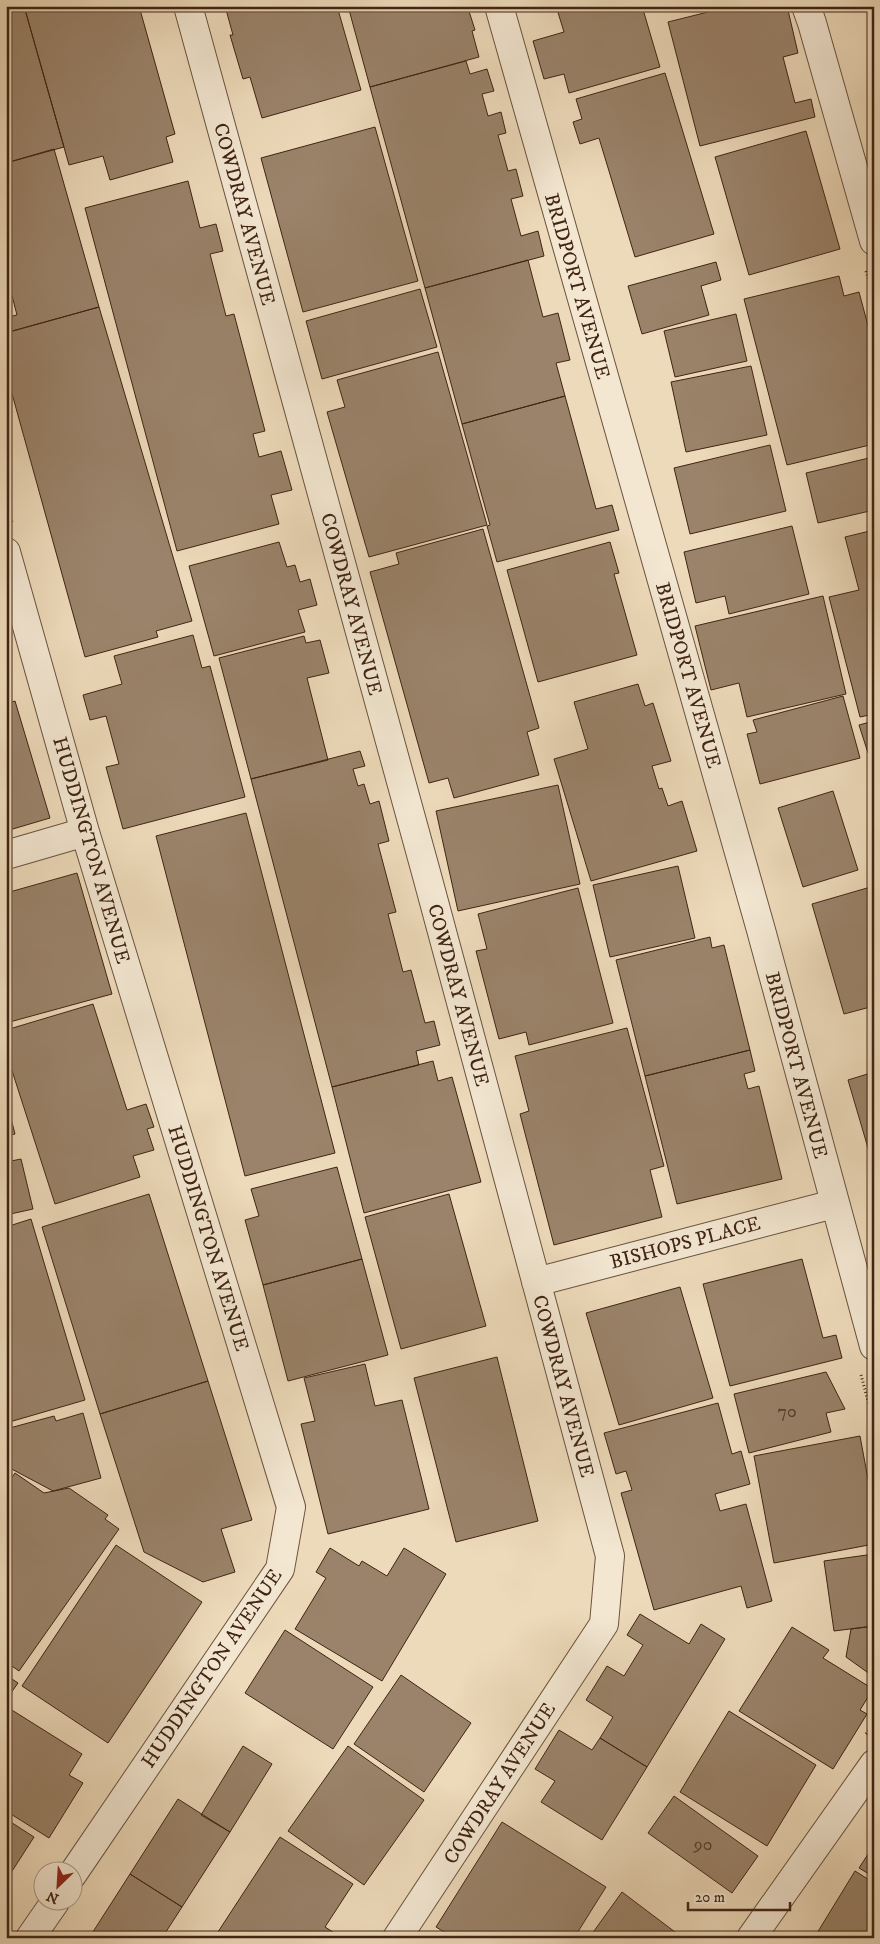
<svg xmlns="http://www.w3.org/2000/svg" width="880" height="1944" font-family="'IM FELL DW Pica',serif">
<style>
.building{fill:#9a836a;stroke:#402414}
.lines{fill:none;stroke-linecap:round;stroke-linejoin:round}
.minor-casing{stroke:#6b523e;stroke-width:30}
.path{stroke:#402414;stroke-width:3;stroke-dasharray:1 2.5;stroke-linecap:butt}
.minor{stroke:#f3e7d2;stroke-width:28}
.labels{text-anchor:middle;stroke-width:4;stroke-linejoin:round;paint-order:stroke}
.number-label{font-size:18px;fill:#563c2a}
.street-label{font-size:20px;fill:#402414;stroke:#f3e7d2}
</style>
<rect width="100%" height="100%" fill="#eddaba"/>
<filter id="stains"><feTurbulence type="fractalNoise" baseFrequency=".004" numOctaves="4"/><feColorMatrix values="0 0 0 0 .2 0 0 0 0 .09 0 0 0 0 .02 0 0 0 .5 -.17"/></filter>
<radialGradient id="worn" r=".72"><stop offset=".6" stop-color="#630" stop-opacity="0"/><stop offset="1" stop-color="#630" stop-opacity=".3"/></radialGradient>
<path class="building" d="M 6,6 L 24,6 L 64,147 L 6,163 Z
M 24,6 L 139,6 L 175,134 L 166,137 L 173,162 L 110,180 L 103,156 L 69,165 Z
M 225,6 L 337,6 L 361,90 L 262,118 L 250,77 L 243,79 L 230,35 L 233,35 Z
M 348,6 L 462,6 L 463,9 L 468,8 L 475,30 L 472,31 L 479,57 L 370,87 Z
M 556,6 L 642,6 L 660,67 L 569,93 L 564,74 L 544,79 L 533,41 L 564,32 Z
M 732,6 L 787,6 L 798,53 L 783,57 L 795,103 L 811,99 L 815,117 L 700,146 L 668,22 Z
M 466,61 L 470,74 L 487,69 L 494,91 L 482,94 L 488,116 L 501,112 L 506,133 L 498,135 L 508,171 L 516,169 L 523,196 L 511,199 L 521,236 L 538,231 L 544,256 L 425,288 L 370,87 Z
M 665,73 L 714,234 L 635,257 L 599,138 L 580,144 L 573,122 L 582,119 L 576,99 Z
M 375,127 L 418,281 L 303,312 L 261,158 Z
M 806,131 L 840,249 L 749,275 L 715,157 Z
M 54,149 L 99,307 L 12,331 L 8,317 L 17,315 L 10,288 L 6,290 L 6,163 Z
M 188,181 L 200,228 L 216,224 L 223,251 L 210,254 L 226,316 L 234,314 L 265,431 L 253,434 L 259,457 L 281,451 L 292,490 L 271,495 L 279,524 L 177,551 L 85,208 Z
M 528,260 L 543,317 L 558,313 L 570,360 L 556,363 L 565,396 L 462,424 L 425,288 Z
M 716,262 L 721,280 L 701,286 L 709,315 L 642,334 L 628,286 Z
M 839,276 L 844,296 L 859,292 L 874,348 L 874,444 L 787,465 L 744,299 Z
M 420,289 L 437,347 L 322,379 L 306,321 Z
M 99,307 L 192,621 L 156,631 L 158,637 L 85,657 L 6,372 L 6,333 Z
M 736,314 L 747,361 L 675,377 L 664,331 Z
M 438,352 L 487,525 L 369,557 L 327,412 L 345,407 L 337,380 Z
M 751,366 L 767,435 L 686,452 L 671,382 Z
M 565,396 L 596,509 L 612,505 L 619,530 L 497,562 L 487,526 L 490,525 L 462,424 Z
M 770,445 L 786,511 L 690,534 L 674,468 Z
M 873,457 L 874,510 L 818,523 L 806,473 Z
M 792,526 L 809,594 L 729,614 L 725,596 L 696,603 L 684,552 Z
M 483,529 L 539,728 L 527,732 L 539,775 L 454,798 L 448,778 L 429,783 L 370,572 L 399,564 L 396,553 Z
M 874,530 L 874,714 L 860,717 L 829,597 L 859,590 L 845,537 Z
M 279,542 L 287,567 L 295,565 L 300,582 L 310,579 L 317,605 L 298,610 L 305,632 L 214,656 L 189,566 Z
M 610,542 L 619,573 L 614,574 L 637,655 L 538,682 L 507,570 Z
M 823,596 L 846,694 L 747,717 L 739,683 L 711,690 L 695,626 Z
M 193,635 L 202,668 L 210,666 L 245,797 L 123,829 L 106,767 L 119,764 L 106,716 L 90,720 L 83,695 L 122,684 L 114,656 Z
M 304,636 L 306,643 L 320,640 L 329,673 L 307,678 L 328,760 L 251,779 L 219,658 Z
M 638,684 L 645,706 L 653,703 L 671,761 L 652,766 L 659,789 L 662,788 L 668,806 L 682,801 L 697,851 L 591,881 L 554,759 L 588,749 L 574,702 Z
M 843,696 L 860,758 L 760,784 L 747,734 L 757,732 L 753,720 Z
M 15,701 L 50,818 L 6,831 L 6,704 Z
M 874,721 L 874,756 L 873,752 L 868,753 L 859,725 Z
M 360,751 L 365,766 L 353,769 L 358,786 L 364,784 L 370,804 L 379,801 L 389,841 L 378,844 L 396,912 L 388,914 L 403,972 L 411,970 L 425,1023 L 434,1021 L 440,1045 L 416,1051 L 419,1065 L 332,1087 L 251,779 Z
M 558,785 L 580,884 L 458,911 L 436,811 Z
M 833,791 L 858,870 L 803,887 L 778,808 Z
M 246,813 L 335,1153 L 245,1176 L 156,836 Z
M 678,866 L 695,938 L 610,957 L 593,885 Z
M 77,873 L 112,994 L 6,1023 L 6,893 Z
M 874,886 L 874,1006 L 844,1014 L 812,904 Z
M 578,888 L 613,1023 L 529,1045 L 526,1032 L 499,1039 L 476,951 L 487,949 L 478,914 Z
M 710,937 L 712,948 L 724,945 L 750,1050 L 645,1076 L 616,960 Z
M 93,1004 L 127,1110 L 146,1104 L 154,1127 L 147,1129 L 154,1150 L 133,1156 L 140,1177 L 55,1204 L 6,1052 L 6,1030 Z
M 627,1028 L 664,1166 L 650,1170 L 662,1217 L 554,1245 L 520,1114 L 529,1111 L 515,1056 Z
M 750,1050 L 755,1071 L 744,1074 L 748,1089 L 759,1086 L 782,1179 L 677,1204 L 645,1076 Z
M 433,1061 L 438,1081 L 452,1077 L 481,1182 L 364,1213 L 332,1087 Z
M 874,1072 L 874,1165 L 873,1165 L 848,1080 Z
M 6,1099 L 15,1134 L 6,1136 Z
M 21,1159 L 33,1209 L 6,1215 L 6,1162 Z
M 337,1167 L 362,1259 L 263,1285 L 245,1220 L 259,1216 L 251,1189 Z
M 149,1194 L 208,1381 L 100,1414 L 42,1227 Z
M 449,1194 L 486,1326 L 401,1349 L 365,1217 Z
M 31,1219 L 85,1400 L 6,1423 L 6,1227 Z
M 362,1259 L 388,1355 L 288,1381 L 263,1285 Z
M 802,1259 L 823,1338 L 836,1335 L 842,1358 L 730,1386 L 703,1284 Z
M 680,1287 L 713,1398 L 619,1425 L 586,1313 Z
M 497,1357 L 538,1521 L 456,1542 L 414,1378 Z
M 365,1364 L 375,1406 L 402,1400 L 429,1509 L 328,1534 L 301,1424 L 315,1421 L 304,1378 Z
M 826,1372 L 845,1409 L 826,1413 L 831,1432 L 749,1453 L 734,1394 Z
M 208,1381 L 252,1520 L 221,1529 L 235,1572 L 203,1582 L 144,1552 L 100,1414 Z
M 718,1403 L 732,1454 L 741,1451 L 750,1484 L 715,1494 L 720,1511 L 746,1504 L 772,1601 L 747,1608 L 741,1586 L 654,1610 L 621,1493 L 632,1490 L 626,1471 L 616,1474 L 604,1433 Z
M 83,1413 L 101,1478 L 53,1491 L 6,1466 L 6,1429 L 54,1416 L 56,1421 Z
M 860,1436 L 870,1490 L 874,1489 L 874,1544 L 774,1563 L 754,1456 Z
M 15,1473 L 44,1493 L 69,1488 L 108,1515 L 105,1519 L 119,1529 L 19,1671 L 6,1662 L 6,1486 Z
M 116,1545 L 202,1602 L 108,1743 L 22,1686 Z
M 330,1548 L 359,1566 L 362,1561 L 387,1576 L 404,1548 L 446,1574 L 382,1681 L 295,1629 L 326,1578 L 316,1572 Z
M 874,1554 L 874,1626 L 834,1631 L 824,1561 Z
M 640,1614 L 689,1644 L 701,1624 L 725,1639 L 647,1767 L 600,1738 L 613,1717 L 586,1700 L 607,1666 L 624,1676 L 643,1645 L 627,1635 Z
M 874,1626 L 874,1677 L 846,1657 L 851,1629 Z
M 792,1627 L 829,1650 L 823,1658 L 873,1689 L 860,1710 L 867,1714 L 833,1769 L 739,1711 Z
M 285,1630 L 373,1687 L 333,1749 L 245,1693 Z
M 6,1675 L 18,1683 L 6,1700 Z
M 401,1675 L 471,1723 L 424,1792 L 354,1744 Z
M 7,1707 L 82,1754 L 69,1775 L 83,1783 L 49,1838 L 6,1811 Z
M 729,1711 L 816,1765 L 767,1846 L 680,1792 Z
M 559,1730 L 592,1750 L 600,1738 L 647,1767 L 602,1840 L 541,1802 L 555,1781 L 535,1769 Z
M 243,1746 L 272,1764 L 230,1832 L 201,1815 Z
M 348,1746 L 424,1800 L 364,1885 L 288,1831 Z
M 674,1796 L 758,1856 L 732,1893 L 648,1833 Z
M 178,1799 L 230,1832 L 182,1907 L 130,1874 Z
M 6,1819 L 34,1837 L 7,1879 L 6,1879 Z
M 502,1822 L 606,1887 L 574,1938 L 454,1938 L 436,1927 Z
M 280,1837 L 353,1884 L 325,1927 L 341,1937 L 214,1938 Z
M 874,1845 L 874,1877 L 859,1868 Z
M 855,1871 L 874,1883 L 874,1938 L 814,1938 Z
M 130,1874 L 182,1907 L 162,1938 L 89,1938 Z
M 622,1892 L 683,1938 L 589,1938 Z"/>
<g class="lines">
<g class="minor-casing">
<path id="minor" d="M 188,6 L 427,876 L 610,1556 L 604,1624 L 397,1938
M 499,6 L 761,930 L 874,1346
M 806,6 L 812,23 L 874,241
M 6,552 L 85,832 L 291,1507 L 280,1569 L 72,1875
M 6,855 L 85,832
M 536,1282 L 834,1204
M 30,1938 L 55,1902
M 751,1938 L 874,1764"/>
</g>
<path class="path" d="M 866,271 L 874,297
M 6,501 L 12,522
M 861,1375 L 874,1423
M 866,1734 L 874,1723"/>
<use href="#minor" class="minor"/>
</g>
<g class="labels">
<g class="number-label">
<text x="787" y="1417">70</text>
<text x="703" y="1850">90</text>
</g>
<g class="street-label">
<text transform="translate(245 214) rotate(75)" y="7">COWDRAY AVENUE</text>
<text transform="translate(578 286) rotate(74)" y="7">BRIDPORT AVENUE</text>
<text transform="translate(352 604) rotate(75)" y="7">COWDRAY AVENUE</text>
<text transform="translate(689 675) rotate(74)" y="7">BRIDPORT AVENUE</text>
<text transform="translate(92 850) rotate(74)" y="7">HUDDINGTON AVENUE</text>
<text transform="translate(459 995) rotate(75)" y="7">COWDRAY AVENUE</text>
<text transform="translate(797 1065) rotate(75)" y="7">BRIDPORT AVENUE</text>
<text transform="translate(209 1238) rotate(73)" y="7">HUDDINGTON AVENUE</text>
<text transform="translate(685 1242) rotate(-15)" y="7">BISHOPS PLACE</text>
<text transform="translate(564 1386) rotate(75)" y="7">COWDRAY AVENUE</text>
<text transform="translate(211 1668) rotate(-56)" y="7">HUDDINGTON AVENUE</text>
<text transform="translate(499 1783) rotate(-57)" y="7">COWDRAY AVENUE</text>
</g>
</g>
<rect width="880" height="1944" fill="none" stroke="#eddaba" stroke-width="25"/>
<rect x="8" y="8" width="865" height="1929" fill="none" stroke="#402414" stroke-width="2.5"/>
<rect x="12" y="12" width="855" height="1919" fill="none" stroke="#402414"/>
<g transform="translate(58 1886) rotate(205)"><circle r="24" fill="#f3e7d2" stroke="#ab9986"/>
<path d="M0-4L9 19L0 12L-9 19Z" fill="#8f2418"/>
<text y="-8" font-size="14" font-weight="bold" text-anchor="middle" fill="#402414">N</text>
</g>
<path d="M688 1902v8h102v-8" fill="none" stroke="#402414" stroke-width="2.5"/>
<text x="695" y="1902" font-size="15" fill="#402414" stroke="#f3e7d2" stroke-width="4" paint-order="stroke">20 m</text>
<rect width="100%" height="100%" filter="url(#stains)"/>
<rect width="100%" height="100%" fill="url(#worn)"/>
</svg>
